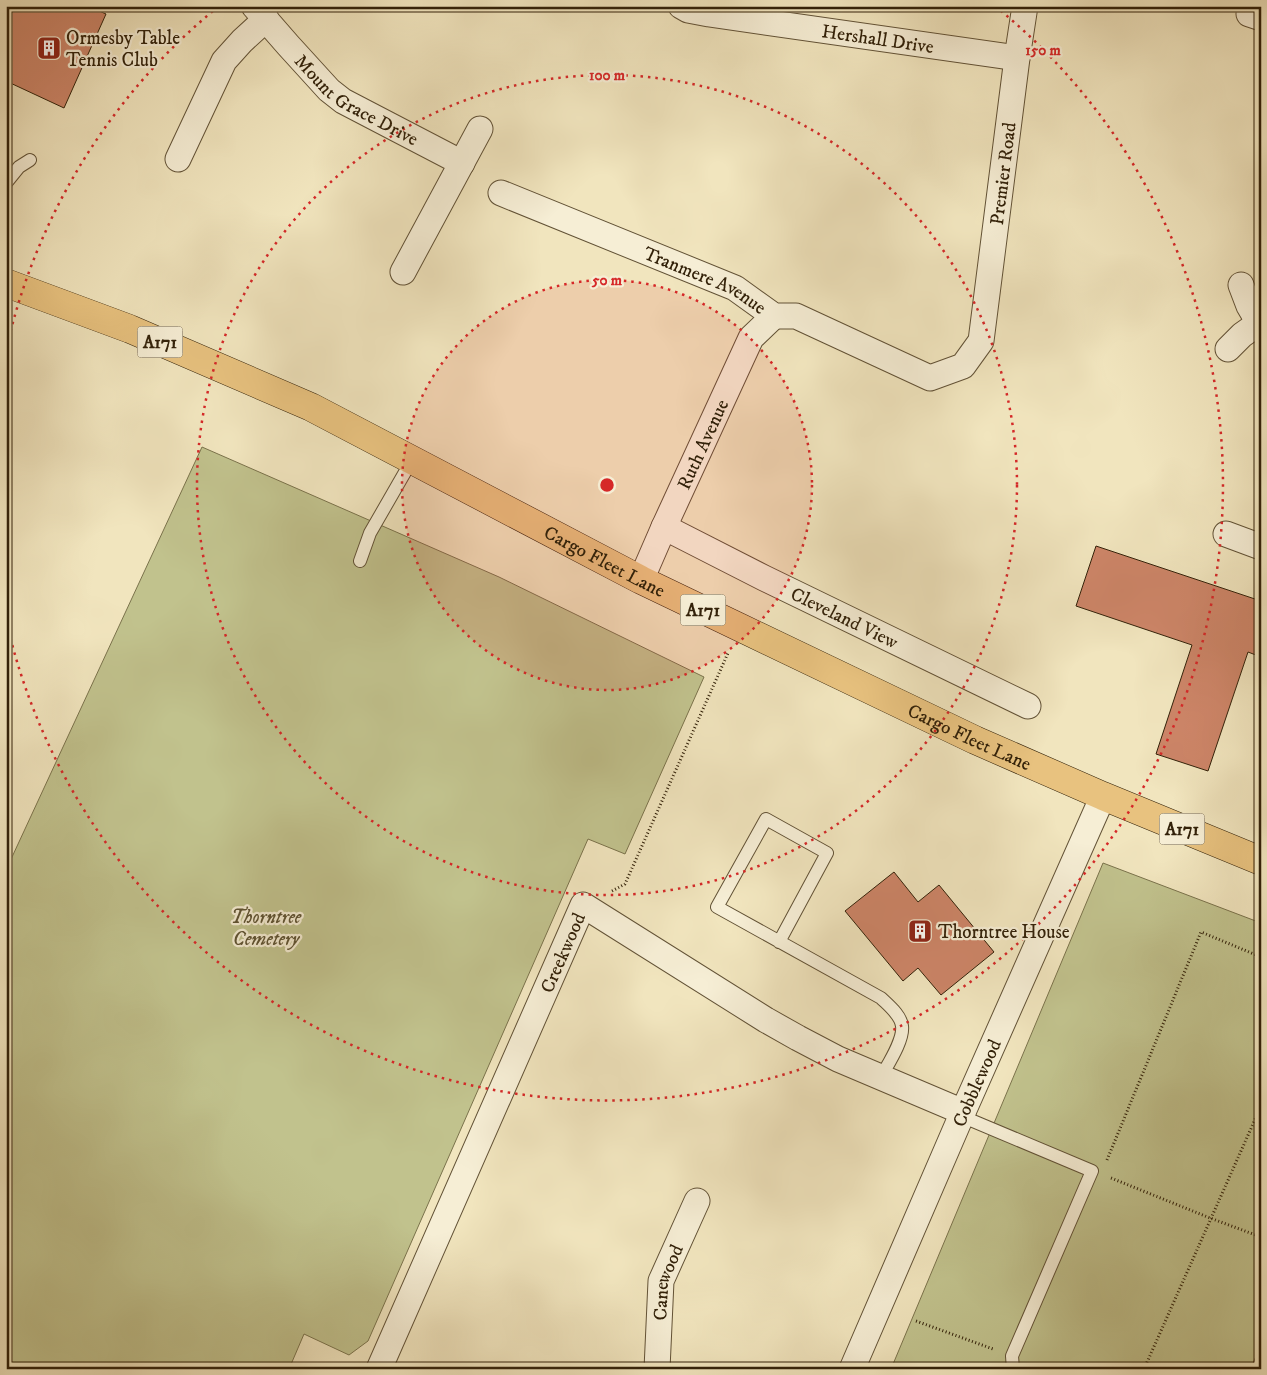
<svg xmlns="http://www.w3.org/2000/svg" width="1267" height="1375" font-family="'IM FELL DW Pica',serif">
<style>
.green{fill:#c1c28d;stroke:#7a724b}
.building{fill:#cd8568;stroke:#322109}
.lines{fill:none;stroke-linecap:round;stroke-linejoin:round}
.lane-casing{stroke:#625236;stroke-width:14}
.street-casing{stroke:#625236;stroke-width:27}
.primary-casing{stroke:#322109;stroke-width:29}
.path{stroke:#322109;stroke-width:3;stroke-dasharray:1 2.5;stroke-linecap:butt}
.lane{stroke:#f6eed5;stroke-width:12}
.street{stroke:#f6eed5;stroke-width:25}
.primary{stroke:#e8c27f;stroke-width:28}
.ring{fill:none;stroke:#d62828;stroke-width:2.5;stroke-dasharray:2.5 5}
.labels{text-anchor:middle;stroke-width:4.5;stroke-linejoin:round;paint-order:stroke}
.shield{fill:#f6eed5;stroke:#6d5e46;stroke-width:1}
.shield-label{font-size:18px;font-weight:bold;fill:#322109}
.poi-label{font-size:19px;fill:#322109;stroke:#f6eed5;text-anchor:start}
.street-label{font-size:19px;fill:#322109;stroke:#f6eed5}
.park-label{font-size:19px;font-style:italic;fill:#5d5131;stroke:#f6eed5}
.centre{fill:#d62828;stroke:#f6eed5;stroke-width:2.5}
.ring-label{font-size:15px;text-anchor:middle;font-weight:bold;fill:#d62828;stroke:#f6eed5;stroke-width:4.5;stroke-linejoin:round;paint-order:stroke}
</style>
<rect width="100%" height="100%" fill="#f1e5be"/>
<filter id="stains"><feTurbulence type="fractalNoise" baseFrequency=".004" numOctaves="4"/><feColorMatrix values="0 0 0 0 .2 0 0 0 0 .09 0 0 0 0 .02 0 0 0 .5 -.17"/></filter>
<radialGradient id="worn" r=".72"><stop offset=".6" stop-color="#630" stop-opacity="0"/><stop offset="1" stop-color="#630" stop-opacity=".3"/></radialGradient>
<path class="green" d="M 202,447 L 499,577 L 704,677 L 625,854 L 588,839 L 368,1341 L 349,1355 L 304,1334 L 289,1369 L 6,1369 L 6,870 Z
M 1103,863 L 1261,923 L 1261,1369 L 891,1369 Z"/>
<path class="building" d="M 6,6 L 88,6 L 106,14 L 64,108 L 6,81 Z
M 1096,546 L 1261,601 L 1261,657 L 1248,652 L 1208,771 L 1156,754 L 1192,645 L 1076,606 Z
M 894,872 L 918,902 L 939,885 L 994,952 L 941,995 L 918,968 L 903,981 L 845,911 Z"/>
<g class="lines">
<g class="lane-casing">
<path id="lane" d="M 6,183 L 19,167 L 30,160
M 360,561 L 370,533 L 412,460
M 779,942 L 827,853 L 766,819 L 717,907 L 881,998 C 888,1005 901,1015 902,1026 C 904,1040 888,1064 881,1077
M 961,1116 L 1092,1171 L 1012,1356 L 1013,1369
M 1258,1369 L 1261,1361"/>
</g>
<g class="street-casing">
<g id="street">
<path id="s1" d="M 254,6 L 288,45 L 329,90 L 343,101 L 462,163"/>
<path id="s2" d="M 681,6 L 688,10 L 709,14 L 1017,58"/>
<path d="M 1249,14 L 1261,18"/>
<path d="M 178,159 L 224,61 L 242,41 L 266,19"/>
<path id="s3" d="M 501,193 L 735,288 L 774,316 L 796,316 L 930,378 L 963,366 L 981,341 L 1017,58 L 1025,6"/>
<path d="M 403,272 L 480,129"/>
<path d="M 1241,285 L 1249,306 L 1259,323 L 1261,323"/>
<path d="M 1228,349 L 1242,335 L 1259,323"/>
<path id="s4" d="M 664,527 L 764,578 L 1028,706"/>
<path d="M 1226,534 L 1261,547"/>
<path id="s5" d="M 641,580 L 664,527 L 751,338 L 774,316"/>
<path id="s6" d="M 379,1369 L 583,905 L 766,1020 L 798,1038 L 838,1059 L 963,1112"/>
<path id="s7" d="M 657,1369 L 661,1281 L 697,1201"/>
<path id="s8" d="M 852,1369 L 963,1112 L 1103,796"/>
</g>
</g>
<g class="primary-casing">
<g id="primary">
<path id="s9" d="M 6,283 L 130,329 L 311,407 L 641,580 L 739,627 L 975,740 L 1103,796 L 1261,861"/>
</g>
</g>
<path class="path" d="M 612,891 L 625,884 L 728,653
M 1107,1160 L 1201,932 L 1261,957
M 1111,1178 L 1210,1218 L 1261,1237
M 916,1321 L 993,1349
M 1144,1369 L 1261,1106"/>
<use href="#lane" class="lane"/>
<use href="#street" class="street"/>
<use href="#primary" class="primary"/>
</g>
<circle cx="607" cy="485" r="205" fill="#d62828" fill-opacity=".12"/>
<g class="ring">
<circle cx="607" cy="485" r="205"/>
<circle cx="607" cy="485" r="410"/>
<path d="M7 346A616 616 0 0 1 219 6M995 6A616 616 0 1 1 7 624"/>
</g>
<defs>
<g id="building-square" transform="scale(1.25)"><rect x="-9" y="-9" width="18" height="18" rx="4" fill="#8f2418" stroke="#f6eed5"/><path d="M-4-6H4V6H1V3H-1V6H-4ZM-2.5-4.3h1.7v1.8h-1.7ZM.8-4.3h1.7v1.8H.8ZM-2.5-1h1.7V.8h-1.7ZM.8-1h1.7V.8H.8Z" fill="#fff"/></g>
</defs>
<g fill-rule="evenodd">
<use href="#building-square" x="49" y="48"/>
<use href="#building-square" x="920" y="931"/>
</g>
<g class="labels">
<g class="shield">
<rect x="137.5" y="326.5" width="45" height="31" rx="4"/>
<rect x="680.5" y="594.5" width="45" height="31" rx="4"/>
<rect x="1159.5" y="813.5" width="45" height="31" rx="4"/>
</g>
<g class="shield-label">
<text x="160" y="348">A171</text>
<text x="703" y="616">A171</text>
<text x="1182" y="835">A171</text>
</g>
<g class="poi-label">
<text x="66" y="44">Ormesby Table<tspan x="66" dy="22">Tennis Club</tspan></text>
<text x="938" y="938">Thorntree House</text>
</g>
<g class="street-label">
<text dy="7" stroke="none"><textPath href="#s2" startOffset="200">Hershall Drive</textPath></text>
<text dy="7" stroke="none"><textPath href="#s1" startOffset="141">Mount Grace Drive</textPath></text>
<text dy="7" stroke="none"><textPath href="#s3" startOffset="705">Premier Road</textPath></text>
<text dy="7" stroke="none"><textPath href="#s3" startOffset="222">Tranmere Avenue</textPath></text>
<text dy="7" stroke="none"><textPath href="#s5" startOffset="149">Ruth Avenue</textPath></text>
<text dy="7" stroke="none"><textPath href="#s9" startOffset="661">Cargo Fleet Lane</textPath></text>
<text dy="7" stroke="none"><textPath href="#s4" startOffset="202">Cleveland View</textPath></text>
<text dy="7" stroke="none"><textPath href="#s9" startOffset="1066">Cargo Fleet Lane</textPath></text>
<text dy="7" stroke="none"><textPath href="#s6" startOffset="455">Creekwood</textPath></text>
<text dy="7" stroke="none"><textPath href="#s8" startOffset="312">Cobblewood</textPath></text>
<text dy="7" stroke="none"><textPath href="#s7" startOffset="88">Canewood</textPath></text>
</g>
<g class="park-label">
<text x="266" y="923">Thorntree<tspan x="266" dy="22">Cemetery</tspan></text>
</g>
</g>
<circle cx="607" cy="485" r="8" class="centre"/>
<g class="ring-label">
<text x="1043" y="55">150 m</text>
<text x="607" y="80">100 m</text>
<text x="607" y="285">50 m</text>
</g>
<rect width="1267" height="1375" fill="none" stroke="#f1e5be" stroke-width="25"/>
<rect x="8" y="8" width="1252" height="1360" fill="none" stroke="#322109" stroke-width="2.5"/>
<rect x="12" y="12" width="1242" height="1350" fill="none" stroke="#322109"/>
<rect width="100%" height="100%" filter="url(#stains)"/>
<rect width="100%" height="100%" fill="url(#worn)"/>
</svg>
